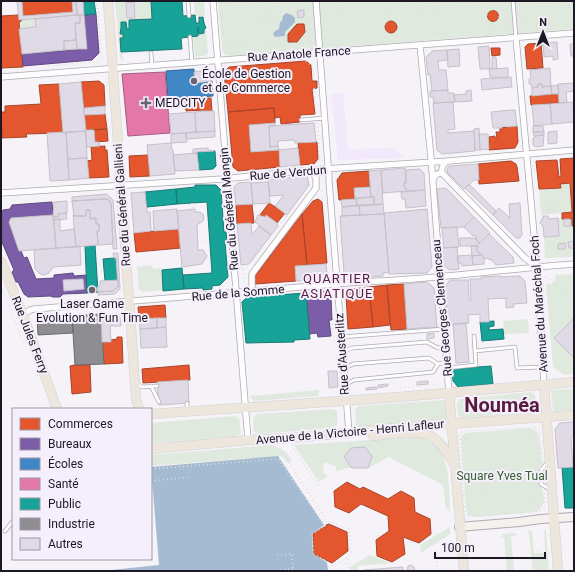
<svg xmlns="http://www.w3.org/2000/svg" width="575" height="572" font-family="Roboto,sans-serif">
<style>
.built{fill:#f1e8fc}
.green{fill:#dfe9de}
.water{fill:#a5bbd2}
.shops{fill:#e4572e;stroke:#a8442b}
.offices{fill:#7b5ea7;stroke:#5f497f}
.schools{fill:#3f88c5;stroke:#356694}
.health{fill:#e377a8;stroke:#a85a80}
.public{fill:#17a398;stroke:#197975}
.industry{fill:#8d8d92;stroke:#6b6a71}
.building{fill:#dfdae5;stroke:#c5c0c9}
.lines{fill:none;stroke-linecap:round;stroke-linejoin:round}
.lane-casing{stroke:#aeaab2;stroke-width:4.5}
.street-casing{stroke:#aeaab2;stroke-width:7}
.secondary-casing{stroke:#aeaab2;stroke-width:10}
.primary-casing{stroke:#d2d0d5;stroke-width:10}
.path{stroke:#ddddde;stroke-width:1.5;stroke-dasharray:1 3;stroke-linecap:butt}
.lane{stroke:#fefdfe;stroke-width:3}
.street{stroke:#fefdfe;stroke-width:5.5}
.secondary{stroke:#f5f1ed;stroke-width:8}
.primary{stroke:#ece6dd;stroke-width:9}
.poi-dot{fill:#69646e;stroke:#f4effb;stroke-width:1.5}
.labels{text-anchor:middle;stroke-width:4;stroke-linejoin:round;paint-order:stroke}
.street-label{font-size:12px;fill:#1d1823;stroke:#f4effb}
.poi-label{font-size:12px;fill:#1d1823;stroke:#f4effb;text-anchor:start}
.park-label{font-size:12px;fill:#386131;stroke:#f4effb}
.neighbourhood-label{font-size:13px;letter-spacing:1px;fill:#5a1b3e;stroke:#f4effb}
.town-label{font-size:20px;font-weight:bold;fill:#5a1b3e;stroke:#f4effb}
</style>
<rect width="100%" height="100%" fill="#f5f2f8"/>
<path class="built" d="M 343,93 L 348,149 L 394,148 L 404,158 L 338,160 L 331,95 Z"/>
<path class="green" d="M 115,1 L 151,1 L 152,19 L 129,20 L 129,29 L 127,29 L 126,22 L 121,22 L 121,28 L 120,34 L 123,34 L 123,38 L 120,38 L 121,52 L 122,52 L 123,62 L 120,58 Z
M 194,1 L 204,1 L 205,16 L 195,16 Z
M 218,1 L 574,1 L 574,29 L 229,56 L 224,54 L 222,49 Z
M 35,19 L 36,27 L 19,29 L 19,23 L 22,20 Z
M 198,27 L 199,34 L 204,33 L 204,29 L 206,28 L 208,53 L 205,56 L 195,57 L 193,37 L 198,36 Z
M 570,183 L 572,212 L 541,215 L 539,189 L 561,188 L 560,184 Z
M 558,218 L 564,219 L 565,226 L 571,226 L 570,219 L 572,219 L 572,226 L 574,226 L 574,241 L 568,242 L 569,248 L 574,248 L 574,257 L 545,258 L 544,237 L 559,236 Z
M 152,265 L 153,269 L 161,268 L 163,290 L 143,292 L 139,289 L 137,267 Z
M 574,274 L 574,374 L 564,375 L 553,367 L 546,286 L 549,283 L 551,285 L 556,280 L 555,277 L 556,275 Z
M 528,319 L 529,333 L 504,334 L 503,321 Z
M 574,389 L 574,410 L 553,411 L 551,390 Z
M 319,390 L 318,396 L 254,401 L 250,397 L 250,396 Z
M 531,392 L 535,395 L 536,409 L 532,412 L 461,418 L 458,415 L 457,403 L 460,399 Z
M 445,400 L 447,418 L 444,420 L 360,427 L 356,425 L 355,411 L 358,406 Z
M 332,409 L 337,411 L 337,425 L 333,428 L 259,434 L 254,432 L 253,418 L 257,414 Z
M 235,416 L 239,419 L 241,434 L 236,436 L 154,443 L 151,442 L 151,423 Z
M 531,428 L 539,434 L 542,464 L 539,467 C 539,473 538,481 541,487 C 545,497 547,504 536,512 L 476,517 L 468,515 L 466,509 L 461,438 L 465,433 Z
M 418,437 C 423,439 429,441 433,443 C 451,457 449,491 450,512 L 446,508 L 443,485 L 389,457 L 368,468 L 347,468 L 337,471 L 335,466 L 329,464 L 327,462 L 322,465 L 324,468 L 323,473 L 328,476 L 319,482 L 294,445 Z
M 271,445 C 281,448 286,451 292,460 L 287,463 L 284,457 L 278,456 L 151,466 L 151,455 Z
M 450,527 L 450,534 L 421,553 L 420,545 Z
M 544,529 L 546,531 L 549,571 L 533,571 L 529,534 L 527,534 L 528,531 L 532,531 L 534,553 L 545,553 Z
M 515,533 L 517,535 L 511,536 L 514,571 L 507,571 L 504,537 L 501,537 L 503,534 Z
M 370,555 L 390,563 L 358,566 L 358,571 L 350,571 L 350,567 Z"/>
<path class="water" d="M 286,13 L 292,15 L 295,18 L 295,22 L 285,32 L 285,36 L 275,37 L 273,34 L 275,31 L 279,29 L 280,22 L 282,21 L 283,16 Z
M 278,456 L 324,525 L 312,534 L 313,554 L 327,562 L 328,571 L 102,571 L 159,565 L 151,467 Z"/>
<path class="shops" d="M 22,1 L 72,1 L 73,12 L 23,16 Z
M487.5 16a5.5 5.5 0 1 1 11 0a5.5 5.5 0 1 1-11 0Z
M 18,15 L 19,20 L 22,20 L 19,23 L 23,67 L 1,68 L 1,16 Z
M385 27a6 6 0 1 1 12 0a6 6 0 1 1-12 0Z
M 297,24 L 304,24 L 305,32 L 297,42 L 288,42 L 288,34 Z
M 541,43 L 543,68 L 527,69 L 525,47 L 528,44 Z
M 491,48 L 500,48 L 500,55 L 492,56 Z
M 306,61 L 311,65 L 312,81 L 317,81 L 317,88 L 312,89 L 315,114 L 300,115 L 300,122 L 281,124 L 280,117 L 275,118 L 274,108 L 228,112 L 224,72 L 229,67 Z
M 99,81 L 104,85 L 105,106 L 84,108 L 81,82 Z
M 59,84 L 63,133 L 26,134 L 27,137 L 2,138 L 1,112 L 5,112 L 5,106 L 41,104 L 39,85 Z
M 552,94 L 559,94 L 559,103 L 531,105 L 530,96 Z
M 211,98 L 212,111 L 205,111 L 204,110 L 186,111 L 185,99 Z
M 274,108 L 275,123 L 249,125 L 251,152 L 279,150 L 280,167 L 238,171 L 233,167 L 228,112 Z
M 105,114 L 107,129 L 85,130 L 84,115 Z
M 517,126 L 518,142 L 515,148 L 489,150 L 489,137 L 495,136 L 495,138 L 497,138 L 496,132 L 500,132 L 500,128 Z
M 107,129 L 108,141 L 95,142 L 94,130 Z
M 317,142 L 318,159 L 314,164 L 300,165 L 298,143 Z
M 105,146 L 105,150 L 107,150 L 109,177 L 89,178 L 87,161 L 92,160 L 91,147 Z
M 148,155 L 150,176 L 130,177 L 129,156 Z
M 574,158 L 574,226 L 572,226 L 572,219 L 562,219 L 562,213 L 572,212 L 570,183 L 560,184 L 561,188 L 539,189 L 536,161 L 557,160 L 559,177 L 561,176 L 560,159 Z
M 511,161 L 516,164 L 517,167 L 519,181 L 479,184 L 478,164 Z
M 369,171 L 370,187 L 354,188 L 355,199 L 339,200 L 337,180 L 342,173 Z
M 318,199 L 322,202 L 327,263 L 307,265 L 302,214 L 313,201 Z
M 269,203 L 285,213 L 277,223 L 266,215 L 265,217 L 260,215 Z
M 252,204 L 254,223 L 237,224 L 236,205 Z
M 302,214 L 307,265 L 295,266 L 296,281 L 255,284 L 255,276 Z
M 179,229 L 181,248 L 136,252 L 134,233 Z
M 404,284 L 407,329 L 391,330 L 387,285 Z
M 387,285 L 390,325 L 373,327 L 369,287 Z
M 369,287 L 373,327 L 348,329 L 346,295 L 351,289 Z
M 165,305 L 166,318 L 139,319 L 138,307 Z
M 117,337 L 122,337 L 123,363 L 104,364 L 102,342 L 111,342 L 111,340 L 117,339 Z
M 75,365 L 90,365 L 91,392 L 72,394 L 70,366 Z
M 189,365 L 190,380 L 143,383 L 142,369 Z
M 347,482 L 360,489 L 363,487 L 388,499 L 401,491 L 414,498 L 415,512 L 430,519 L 431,534 L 419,543 L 403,537 L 405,554 L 392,562 L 377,556 L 376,540 L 389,531 L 388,516 L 361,504 L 349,513 L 335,507 L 334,491 Z
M 329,524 L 347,532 L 348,551 L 332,563 L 314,554 L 313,534 L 324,527 L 326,528 L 326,525 Z"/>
<path class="offices" d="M 96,14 L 99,53 L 92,60 L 23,66 L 22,54 L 87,49 L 84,15 Z
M 52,202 L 53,215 L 11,218 L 9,222 L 19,251 L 21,251 L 24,258 L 27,257 L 36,279 L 54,278 L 54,275 L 73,273 L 74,276 L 87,275 L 87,293 L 63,294 L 60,297 L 53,297 L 50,296 L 28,297 L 24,294 L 18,282 L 16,282 L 12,272 L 14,270 L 1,240 L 1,212 L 3,210 L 10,209 L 12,205 Z
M 324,291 L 329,294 L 331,298 L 332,320 L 329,320 L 331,336 L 318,337 L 317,333 L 309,334 L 306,293 Z"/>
<path class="schools" d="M 194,69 L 195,83 L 212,81 L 213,96 L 168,99 L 166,71 Z"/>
<path class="health" d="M 165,72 L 170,133 L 128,136 L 122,74 Z"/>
<path class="public" d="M 83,1 L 94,1 L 96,14 L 84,15 Z
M 151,1 L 182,1 L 183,16 L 195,15 L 196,23 L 199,23 L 199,17 L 203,17 L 204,23 L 206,28 L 204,29 L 204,33 L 199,34 L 198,27 L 198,36 L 181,38 L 182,49 L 121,52 L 120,38 L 123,38 L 123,34 L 120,34 L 121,28 L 121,22 L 126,22 L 127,29 L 129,29 L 129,20 L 152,19 Z
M 215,151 L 216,166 L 213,169 L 199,170 L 197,152 Z
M 195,185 L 216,185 L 221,190 L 224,232 L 226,232 L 227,241 L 225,242 L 228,277 L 220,285 L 212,286 L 212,289 L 203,290 L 203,288 L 184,289 L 183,275 L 212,273 L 207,202 L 177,204 L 176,189 L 195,187 Z
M 176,189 L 177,204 L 147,207 L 145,192 Z
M 95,245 L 98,292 L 87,293 L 85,246 Z
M 114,258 L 116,258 L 118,280 L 105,281 L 103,259 Z
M 182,268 L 184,289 L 163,291 L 162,270 Z
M 306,293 L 310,339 L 294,340 L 294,342 L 246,343 L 242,302 L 247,297 Z
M 494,321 L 494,326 L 489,327 L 489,330 L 503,329 L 504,339 L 482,341 L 480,322 Z
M 491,366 L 493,384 L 458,387 L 453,381 L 452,369 Z
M 562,467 L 574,467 L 574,508 L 565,508 Z"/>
<path class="industry" d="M 101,314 L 104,364 L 75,365 L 72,316 Z
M 72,316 L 73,333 L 38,335 L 37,318 Z"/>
<path class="building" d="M 17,1 L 22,1 L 23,16 L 73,12 L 72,1 L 76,1 L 77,15 L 19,20 Z
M 76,1 L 83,1 L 84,15 L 77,15 Z
M 134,2 L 135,18 L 127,18 L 126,3 Z
M 304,10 L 304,17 L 298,18 L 297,11 Z
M 77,15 L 80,15 L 80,23 L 75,23 L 76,40 L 64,41 L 64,50 L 22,54 L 19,29 L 36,27 L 35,19 Z
M 80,15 L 84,15 L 87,49 L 77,49 L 75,23 L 80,23 Z
M 76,40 L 77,49 L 64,50 L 64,41 Z
M 557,42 L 558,59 L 553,60 L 553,56 L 544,57 L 543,43 Z
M 570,44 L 574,44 L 574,56 L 571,56 Z
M 489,46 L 490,69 L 480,69 L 478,47 Z
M 459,49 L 460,66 L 448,67 L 447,50 Z
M 447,50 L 448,60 L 438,61 L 439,70 L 446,70 L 448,90 L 432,91 L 430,74 L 428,75 L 426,57 L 432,51 Z
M 492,57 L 496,57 L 497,68 L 492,69 Z
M 508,68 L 508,78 L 490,77 L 489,69 Z
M 550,68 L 551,86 L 542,87 L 542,84 L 538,84 L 538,87 L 532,88 L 531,84 L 529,84 L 529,79 L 531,78 L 530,70 Z
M 209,70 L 211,72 L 212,81 L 195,83 L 194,72 Z
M 511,77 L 512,87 L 482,90 L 481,79 Z
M 81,82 L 86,131 L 63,133 L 59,84 Z
M 574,83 L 574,91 L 566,92 L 567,102 L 559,103 L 558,84 Z
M 538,84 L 542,84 L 542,87 L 551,86 L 552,94 L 532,96 L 532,88 L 538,87 Z
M 558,85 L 559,94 L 552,94 L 551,86 Z
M 448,90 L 448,93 L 454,93 L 455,102 L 434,103 L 433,97 L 430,97 L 430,91 Z
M 471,90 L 472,101 L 455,102 L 454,95 L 466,94 L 466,91 Z
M 453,102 L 455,129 L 448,130 L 448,133 L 474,131 L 475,151 L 442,154 L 437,150 L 433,103 Z
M 573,102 L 574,122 L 552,124 L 550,104 Z
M 550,104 L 552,124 L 534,126 L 532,105 Z
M 105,106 L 105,114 L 84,115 L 84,108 Z
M 510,110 L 515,110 L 517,126 L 507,127 L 506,126 L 502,126 L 502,128 L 493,128 L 491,112 Z
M 205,111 L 214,111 L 215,131 L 196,132 L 195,112 Z
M 195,112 L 196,132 L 171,134 L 169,114 Z
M 275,123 L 275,126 L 269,126 L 270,147 L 278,146 L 279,150 L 251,152 L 249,125 Z
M 314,123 L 316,142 L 295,143 L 294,140 L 278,141 L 278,146 L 270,147 L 269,126 Z
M 533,126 L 543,126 L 544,132 L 533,132 Z
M 479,128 L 480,150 L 475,150 L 474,129 Z
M 85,130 L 94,130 L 95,142 L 99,142 L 100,146 L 87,147 Z
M 86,131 L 87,158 L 68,159 L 66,132 Z
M 215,131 L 215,137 L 186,139 L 186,133 Z
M 557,131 L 557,143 L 548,144 L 548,132 Z
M 66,132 L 69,180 L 50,181 L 47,133 Z
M 533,132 L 544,132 L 544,135 L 534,136 Z
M 186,133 L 187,142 L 171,143 L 171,134 Z
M 479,134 L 488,134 L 489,149 L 480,150 Z
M 544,135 L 543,146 L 536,147 L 533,145 L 533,138 L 535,137 L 535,136 Z
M 171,143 L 172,150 L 173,150 L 175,174 L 150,176 L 147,145 Z
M 208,148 L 208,150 L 214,151 L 197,152 L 197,153 L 193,154 L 193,149 Z
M 298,148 L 300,165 L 280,167 L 279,150 Z
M 197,153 L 199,170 L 175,171 L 173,155 Z
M 87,158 L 89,178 L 69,180 L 68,159 Z
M 478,164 L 479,180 L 474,180 L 464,189 L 447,172 L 448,167 L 450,166 Z
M 405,168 L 406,183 L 404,183 L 405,189 L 406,188 L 407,191 L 383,193 L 381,170 Z
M 420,169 L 424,173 L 425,190 L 407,191 L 406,188 L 405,189 L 404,183 L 406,183 L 406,170 Z
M 381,170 L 383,204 L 374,205 L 374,197 L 371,197 L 369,171 Z
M 307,176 L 309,185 L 287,215 L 275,206 L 284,195 L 270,196 L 268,180 Z
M 251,182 L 253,204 L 236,205 L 234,187 L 238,183 Z
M 268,182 L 270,203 L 253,204 L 251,183 Z
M 469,184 L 496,211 L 493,215 L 465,188 Z
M 370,187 L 371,197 L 355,199 L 354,188 Z
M 446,188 L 474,217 L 464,227 L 441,228 L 437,189 Z
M 425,190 L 426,206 L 406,208 L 405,199 L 402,199 L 401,192 Z
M 145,192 L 147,212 L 150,212 L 151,231 L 134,233 L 131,193 Z
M 107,194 L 113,200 L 117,249 L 113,249 L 111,204 L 109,200 L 106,199 L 72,201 L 72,197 Z
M 374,197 L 374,205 L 357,206 L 356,198 Z
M 106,199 L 109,200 L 111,204 L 113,244 L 98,245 L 97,231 L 99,231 L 99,224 L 96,224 L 96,218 L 90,219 L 90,210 L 86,210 L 86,216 L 74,216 L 72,201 Z
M 355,199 L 356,199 L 357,206 L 342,207 L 341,200 Z
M 67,201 L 67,213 L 58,214 L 58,217 L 53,217 L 54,202 Z
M 519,203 L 520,203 L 522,235 L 520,238 L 516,238 L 493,215 L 499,208 L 510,218 L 509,204 Z
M 383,204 L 384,214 L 360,215 L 359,205 Z
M 359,205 L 360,215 L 342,216 L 342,207 Z
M 177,209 L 179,229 L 154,231 L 153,211 Z
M 195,209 L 195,212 L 199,212 L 203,214 L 204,218 L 203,221 L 197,225 L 198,250 L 203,250 L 207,256 L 202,264 L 182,267 L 177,211 Z
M 427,209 L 432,267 L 427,273 L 389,274 L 384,213 Z
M 86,210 L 90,210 L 90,219 L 96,218 L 96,224 L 99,224 L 99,231 L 97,231 L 98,245 L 76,247 L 73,215 L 74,216 L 86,216 Z
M 66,213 L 67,219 L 54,220 L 53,217 L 58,217 L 58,214 Z
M 384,214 L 389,272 L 383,273 L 383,276 L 351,278 L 344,273 L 340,216 Z
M 53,215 L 56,248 L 19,251 L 9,222 L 11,218 Z
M 258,215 L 265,217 L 266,215 L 277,223 L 278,226 L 271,235 L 255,222 Z
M 543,216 L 548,216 L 549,219 L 558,218 L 559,236 L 544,237 L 543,226 L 540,223 L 542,219 L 543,219 Z
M 474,217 L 490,233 L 480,243 L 476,240 L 477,238 L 474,235 L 473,236 L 464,227 Z
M 60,219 L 60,231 L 74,229 L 76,247 L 56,248 L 54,220 Z
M 564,219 L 570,219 L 571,226 L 564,226 Z
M 251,223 L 252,235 L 259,226 L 271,235 L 249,264 L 241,265 L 237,224 Z
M 457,227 L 459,247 L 444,248 L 442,228 Z
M 489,234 L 513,257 L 514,263 L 496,265 L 491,259 L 490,260 L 487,258 L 485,259 L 476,250 L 478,248 L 477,246 Z
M 460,238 L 477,238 L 476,240 L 480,243 L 477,246 L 460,246 Z
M 574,241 L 574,248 L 569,248 L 568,242 Z
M 565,243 L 566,247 L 565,247 L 565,249 L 558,249 L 558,244 Z
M 80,246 L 81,265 L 53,267 L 49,273 L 44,275 L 40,274 L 35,269 L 34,250 Z
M 471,246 L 477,246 L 478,248 L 476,250 L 482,255 L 472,256 Z
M 457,247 L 459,269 L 450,270 L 443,265 L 442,248 Z
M 113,253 L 118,253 L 120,289 L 115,294 L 98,295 L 98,292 L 113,291 L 118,287 L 116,258 L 114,258 Z
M 472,255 L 473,265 L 462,266 L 461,263 L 458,263 L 457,256 Z
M 482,255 L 484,258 L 484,264 L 473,265 L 472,256 Z
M 326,264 L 327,274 L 322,279 L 296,281 L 295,266 Z
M 501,276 L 501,277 L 520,276 L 525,281 L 527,303 L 513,304 L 514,307 L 506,308 L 506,298 L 488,299 L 489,322 L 480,322 L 480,314 L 468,315 L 469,323 L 448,325 L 445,287 L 450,280 L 468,280 L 469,300 L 471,300 L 470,279 L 481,279 L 481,277 Z
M 83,279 L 84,289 L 64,291 L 63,280 Z
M 118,280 L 118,287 L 113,291 L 98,292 L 97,287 L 100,287 L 100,281 Z
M 427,282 L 434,288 L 437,328 L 432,328 L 432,327 L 407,329 L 404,284 Z
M 101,314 L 118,314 L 120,318 L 121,326 L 110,326 L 111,342 L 102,342 Z
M 157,318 L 157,328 L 140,329 L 139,319 Z
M 157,318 L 166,318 L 166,327 L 157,328 Z
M 574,318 L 574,358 L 554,338 Z
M 466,323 L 469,362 L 456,363 L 453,324 Z
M 166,327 L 167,347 L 141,348 L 140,329 Z
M 434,333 L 434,338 L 427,339 L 427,334 Z
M 328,371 L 337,371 L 338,387 L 329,388 Z
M 188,380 L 189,403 L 159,405 L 157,382 Z
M 428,381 L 428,384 L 417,385 L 417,382 Z
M 388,384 L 388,386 L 378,388 L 378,385 Z
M 376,387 L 377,389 L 366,390 L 366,388 Z
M 574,422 L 574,436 L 571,438 L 573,467 L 558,468 L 555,429 L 560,423 Z
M 365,447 L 372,456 L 368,468 L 352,468 L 344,457 L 351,448 Z
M 411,565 L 414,567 L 415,571 L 407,571 L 408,566 Z
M 403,567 L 403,571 L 364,571 L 364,570 Z"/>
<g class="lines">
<g class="lane-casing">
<path id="lane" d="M 188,1 L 189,16
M 513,1 L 516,38
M 190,37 L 192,63
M 151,53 L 152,65
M 301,120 L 325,118
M 341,337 L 444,329
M 475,351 L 515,347 L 517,368 L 543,367
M 342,352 L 352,348 L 427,342 L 438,348 L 445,347
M 447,368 L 476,365 L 474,336
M 343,369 L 353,364 L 429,358 L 438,364 L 446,362
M 136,384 L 143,387 L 157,386
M 345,385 L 354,380 L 433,372 L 438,364
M 151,386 L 159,402
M 187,403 L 187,410
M 547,463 L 541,470 L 541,484 L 551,490
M 5,531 L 13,521"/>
</g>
<g class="street-casing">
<path id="street" d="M 213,1 L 248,440
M 316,1 L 329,178
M 516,38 L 537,267 L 544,384
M 420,45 L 431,158 L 449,393
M 1,77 L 574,33
M 442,173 C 441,167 443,164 448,161
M 329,181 L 349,432
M 433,181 C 434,176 436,173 442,173 L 525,258 L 537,267
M 1,193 L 222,179 L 323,169 L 449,161 L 574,150
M 251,291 L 252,287 L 252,274 L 316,188 L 316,178 L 311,170
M 23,315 L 30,310 L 34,309 C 134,301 235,293 335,284 C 373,281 410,280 447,276 C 490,272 532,267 574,264"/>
</g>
<g class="secondary-casing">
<path id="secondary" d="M 459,527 L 519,522 L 541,519 L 574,517"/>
</g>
<g class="primary-casing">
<path id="primary" d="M 108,1 L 136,398 L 139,409
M 1,261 L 23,315 L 57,409
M 544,384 L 558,571
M 449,393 L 464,571
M 151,414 L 399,397 L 574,382
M 373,436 C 389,434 423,428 435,439 C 443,445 449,456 454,464
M 151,449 L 248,440 L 306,437 L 394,428 L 574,415"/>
</g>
<path class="path" d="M 134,1 L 134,2
M 221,1 L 224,49 L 228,53
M 228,1 L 231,8 L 243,19
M 246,1 C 247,4 247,8 249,10 C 253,20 268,23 277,17 C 281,14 285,6 287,1
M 257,1 L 260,7 L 267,9 L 273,7 L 275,1
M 307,1 L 310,42
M 337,1 L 338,13 L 408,8 L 418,12 L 440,11 L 440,1
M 403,1 L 403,8
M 417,1 L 419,33
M 453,1 L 453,7 L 460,7 L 460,1
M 457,1 L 458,18
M 467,1 L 470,3 L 473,1
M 479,1 L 480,9
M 492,1 L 492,6 L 507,5
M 506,1 L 508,27
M 519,1 L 521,26
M 546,1 C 555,7 563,10 574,7
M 568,1 L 569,8
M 221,3 L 248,1
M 389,9 L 390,21
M 440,9 L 448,8 L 448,1
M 135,11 L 151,11
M 432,11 L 432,3 L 440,2
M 201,17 L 200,4 L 206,4
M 521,19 L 544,1
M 498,20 L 500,22 L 507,22
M 490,22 L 496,22 L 499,19 L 499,13 L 496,10 L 490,10 L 487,13 L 487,20 L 490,22 L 491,29
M 520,26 L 574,22
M 223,32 L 238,33
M 286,36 L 287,44
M 385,37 L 384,26 L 388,20 L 390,20
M 325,41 L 510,27
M 224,43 L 230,42 L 241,45
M 278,45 L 277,39 L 287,38
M 266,46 L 267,9
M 231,48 L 313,42
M 240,48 L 247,32 L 257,19
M 306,61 L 312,66 L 314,81
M 49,66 L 98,62 L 102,58 L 97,1
M 314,88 L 316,113
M 317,123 L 320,163
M 554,189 L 556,210
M 322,191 L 322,199 L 324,200
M 540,201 L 566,200
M 547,201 L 549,215
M 192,203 L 193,210
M 548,210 L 568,209
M 198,242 L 210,241
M 240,268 L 243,268 L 244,283
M 243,268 L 247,267 L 249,265 L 287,215
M 546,277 L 554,283 L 574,302
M 1,287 L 25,347
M 332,324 L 334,342 L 336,343
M 400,388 L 437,384
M 336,410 L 337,426
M 535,427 L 540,431 L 543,464 L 540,468 L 541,486 L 545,489 L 545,509 L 536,512 L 467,517 L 465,514 L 460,435 L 463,431 Z
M 461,432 L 494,468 L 495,479 L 507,478 L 505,467 L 494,468
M 293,445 L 292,446 L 319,487
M 243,447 L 244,461
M 279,459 L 286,458 L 327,521 L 349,529 C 352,558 355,555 329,567
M 505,467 L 537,428
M 151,469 L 278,459 L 325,526 L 312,534 L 314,554 L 326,561 L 330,571
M 507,478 L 543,509
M 151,481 L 189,477
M 468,515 L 495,479
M 151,550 L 152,562
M 436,550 L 437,571
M 538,551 L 540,571
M 277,555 L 292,554 L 293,571
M 348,559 L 349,571
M 280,570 L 293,569"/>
<use href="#lane" class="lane"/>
<use href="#street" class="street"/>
<use href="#secondary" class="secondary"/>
<use href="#primary" class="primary"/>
</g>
<g class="poi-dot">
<circle cx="194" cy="81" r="4"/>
<path d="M144 97h4v4h4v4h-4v4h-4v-4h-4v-4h4z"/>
<circle cx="92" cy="290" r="4"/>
</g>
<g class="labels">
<g class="street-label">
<text transform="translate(299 54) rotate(-4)" y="4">Rue Anatole France</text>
<text transform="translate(288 173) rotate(-5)" y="4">Rue de Verdun</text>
<text transform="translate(122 205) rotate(-94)" y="4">Rue du Général Gallieni</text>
<text transform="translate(229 209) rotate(-95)" y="4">Rue du Général Mangin</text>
<text transform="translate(238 293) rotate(-5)" y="4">Rue de la Somme</text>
<text transform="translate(539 304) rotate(-94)" y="4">Avenue du Maréchal Foch</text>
<text transform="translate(442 308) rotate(-95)" y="4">Rue Georges Clemenceau</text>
<text transform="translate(30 335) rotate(69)" y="4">Rue Jules Ferry</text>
<text transform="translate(342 354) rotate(-94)" y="4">Rue d'Austerlitz</text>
<text transform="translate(350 432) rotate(-5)" y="4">Avenue de la Victoire - Henri Lafleur</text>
</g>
<g class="poi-label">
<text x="202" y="78">École de Gestion<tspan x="202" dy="14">et de Commerce</tspan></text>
<text x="155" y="107">MEDCITY</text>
<text x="92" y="308" text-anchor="middle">Laser Game<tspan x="92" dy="14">Evolution &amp; Fun Time</tspan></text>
</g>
<g class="park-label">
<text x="502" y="480">Square Yves Tual</text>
</g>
<g class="neighbourhood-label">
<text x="337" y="283">QUARTIER<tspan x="337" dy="15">ASIATIQUE</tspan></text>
</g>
<g class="town-label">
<text x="502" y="412">Nouméa</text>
</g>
</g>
<rect width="575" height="572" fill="none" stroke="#1d1823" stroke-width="4"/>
<rect x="12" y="408" width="140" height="152" fill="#f4effb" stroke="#9e99a5"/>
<rect x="20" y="418" width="20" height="12" fill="#e4572e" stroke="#9e99a5"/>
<text x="48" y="428" font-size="12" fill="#1d1823">Commerces</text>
<rect x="20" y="438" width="20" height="12" fill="#7b5ea7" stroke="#9e99a5"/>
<text x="48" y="448" font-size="12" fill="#1d1823">Bureaux</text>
<rect x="20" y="458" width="20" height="12" fill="#3f88c5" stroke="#9e99a5"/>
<text x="48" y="468" font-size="12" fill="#1d1823">Écoles</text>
<rect x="20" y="478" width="20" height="12" fill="#e377a8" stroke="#9e99a5"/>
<text x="48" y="488" font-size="12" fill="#1d1823">Santé</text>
<rect x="20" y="498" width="20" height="12" fill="#17a398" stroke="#9e99a5"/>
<text x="48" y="508" font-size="12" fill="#1d1823">Public</text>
<rect x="20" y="518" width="20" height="12" fill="#8d8d92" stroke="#9e99a5"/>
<text x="48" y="528" font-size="12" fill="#1d1823">Industrie</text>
<rect x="20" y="538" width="20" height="12" fill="#dfdae5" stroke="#9e99a5"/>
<text x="48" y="548" font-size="12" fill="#1d1823">Autres</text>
<g transform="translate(543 32)" stroke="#f4effb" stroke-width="3" paint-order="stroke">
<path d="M0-3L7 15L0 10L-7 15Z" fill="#1d1823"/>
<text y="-6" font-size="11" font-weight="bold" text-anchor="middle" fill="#1d1823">N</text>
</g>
<path d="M435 552v6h110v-6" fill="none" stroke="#1d1823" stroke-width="2"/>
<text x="441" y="552" font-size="12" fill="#1d1823" stroke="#f4effb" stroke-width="3" paint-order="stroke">100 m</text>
</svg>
